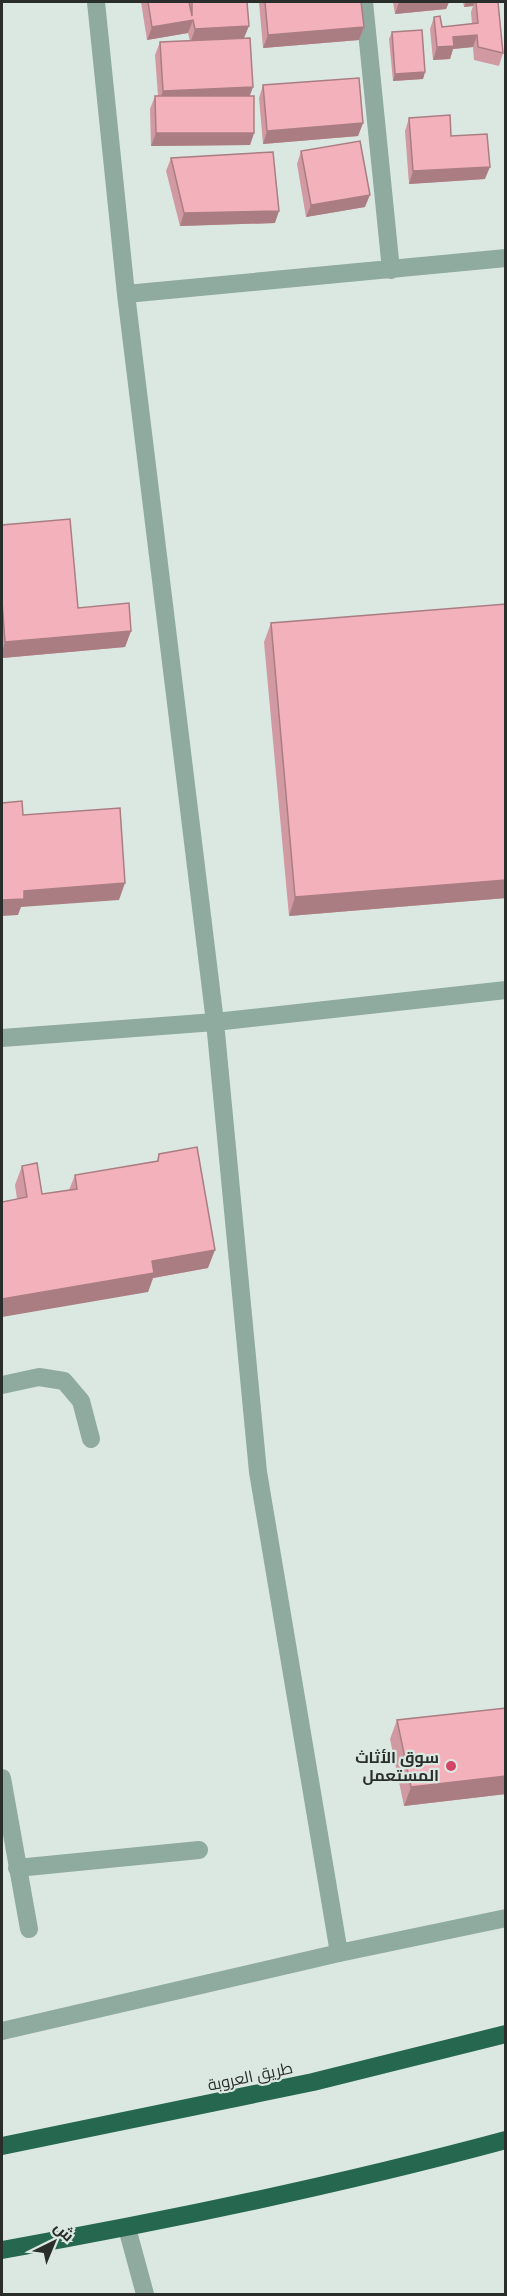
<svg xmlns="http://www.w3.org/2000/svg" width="507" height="2296" font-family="'Times New Roman',Cairo,serif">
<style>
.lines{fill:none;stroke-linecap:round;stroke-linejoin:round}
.minor{stroke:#8faa9e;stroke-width:18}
.highway{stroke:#26674f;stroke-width:18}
.wall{fill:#d199a1}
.shaded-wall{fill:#aa7d83}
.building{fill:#f3b2bb;stroke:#aa7d83;stroke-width:1.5}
.poi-dot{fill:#d44468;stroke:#dbe8e1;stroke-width:2}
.labels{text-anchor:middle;stroke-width:4.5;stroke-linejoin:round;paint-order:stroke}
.poi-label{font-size:16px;font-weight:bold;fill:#292e2b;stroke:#dbe8e1;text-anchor:end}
.street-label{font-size:16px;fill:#292e2b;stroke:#dbe8e1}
</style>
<rect width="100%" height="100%" fill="#dbe8e1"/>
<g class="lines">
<path class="minor" d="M 96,2 L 126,294 L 215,1022 L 258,1472 L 339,1953
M 364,2 L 391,270
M 126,294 L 506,258
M 2,1038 L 215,1022 L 506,990
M 2,1385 L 39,1377 L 64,1381 L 81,1401 L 91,1439
M 2,1778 L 29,1929
M 17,1868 L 199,1850
M 2,2031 L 339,1953 L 506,1918
M 127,2228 L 145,2294"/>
<path class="highway" d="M 2,2146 L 313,2082 L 506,2034
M 2,2250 C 171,2220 339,2185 506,2140"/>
</g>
<path class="wall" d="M 141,2 L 247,2 L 244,38 L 253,87 L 250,96 L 254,133 L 250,145 L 151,146 L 150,109 L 155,96 L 158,96 L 155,55 L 160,42 L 190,41 L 188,33 L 147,40 Z
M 259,2 L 361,2 L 364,27 L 359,40 L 263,48 Z
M 393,2 L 449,2 L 446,9 L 395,14 Z
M 463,2 L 498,2 L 503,53 L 499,66 L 474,60 L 473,47 L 453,49 L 450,59 L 433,60 L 430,29 L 434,17 L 442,27 L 472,24 L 471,12 L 473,6 L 464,7 Z
M 392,32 L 425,72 L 423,79 L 393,81 L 389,39 Z
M 263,85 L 363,123 L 358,136 L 263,144 L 259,98 Z
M 409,118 L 451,136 L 485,179 L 409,184 L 405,131 Z
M 301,151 L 365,207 L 306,217 L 297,164 Z
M 171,158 L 275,223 L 180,226 L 166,171 Z
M 2,525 L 78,608 L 131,631 L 125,647 L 2,658 Z
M 506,604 L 506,898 L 289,916 L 264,642 L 271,623 Z
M 159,1154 L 208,1268 L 153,1278 L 148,1292 L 17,1199 L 15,1185 L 22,1166 L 42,1194 L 69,1190 L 75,1175 L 157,1161 Z
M 506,1708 L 506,1794 L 404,1806 L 390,1739 L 397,1720 Z"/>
<path class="shaded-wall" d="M 399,2 L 449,2 L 446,9 L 395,14 Z
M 466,2 L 475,2 L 473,6 L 464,7 Z
M 193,20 L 188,33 L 147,40 L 152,27 Z
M 249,26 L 244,38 L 191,41 L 195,29 Z
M 364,27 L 359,40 L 263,48 L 268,35 Z
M 477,35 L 473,47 L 453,49 L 450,59 L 433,60 L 437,47 L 453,37 Z
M 425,72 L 423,79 L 393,81 L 395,74 Z
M 253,87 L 248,99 L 158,104 L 163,91 Z
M 363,123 L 358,136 L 263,144 L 267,131 Z
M 156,133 L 254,133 L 250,145 L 151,146 Z
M 490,167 L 485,179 L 409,184 L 413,171 Z
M 370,195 L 365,207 L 306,217 L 311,205 Z
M 279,211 L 275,223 L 180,226 L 184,213 Z
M 131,631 L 125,647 L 2,658 L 2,652 L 5,642 Z
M 506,880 L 506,898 L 289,916 L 295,897 Z
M 125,883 L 119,900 L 21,907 L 18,915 L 2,916 L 2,900 L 24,891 Z
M 215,1250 L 208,1268 L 153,1278 L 148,1292 L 2,1317 L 2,1299 L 152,1261 Z
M 506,1776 L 506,1794 L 404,1806 L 411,1787 Z"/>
<path class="building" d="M 148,2 L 189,2 L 192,16 L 192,2 L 247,2 L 249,26 L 195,29 L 193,20 L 152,27 Z
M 265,2 L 361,2 L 364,27 L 268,35 Z
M 476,2 L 498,2 L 503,53 L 478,47 L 477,35 L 453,37 L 454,46 L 437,47 L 434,17 L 440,16 L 442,27 L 478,23 Z
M 422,30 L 425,72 L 395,74 L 392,32 Z
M 250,38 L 253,87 L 163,91 L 160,42 Z
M 359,78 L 363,123 L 267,131 L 263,85 Z
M 155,96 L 254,96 L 254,133 L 156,133 Z
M 450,115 L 451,136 L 487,134 L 490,167 L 413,171 L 409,118 Z
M 360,141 L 370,195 L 311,205 L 301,151 Z
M 273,152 L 279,211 L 184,213 L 171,158 Z
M 70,519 L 78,608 L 129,603 L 131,631 L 5,642 L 2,601 L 2,525 Z
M 506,604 L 506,880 L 295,897 L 271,623 Z
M 22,801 L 23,815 L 120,808 L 125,883 L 24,891 L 24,899 L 2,900 L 2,803 Z
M 197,1147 L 215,1250 L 152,1261 L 154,1273 L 2,1299 L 2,1202 L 27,1197 L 22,1166 L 37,1163 L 42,1194 L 77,1189 L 75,1175 L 158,1161 L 159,1154 Z
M 506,1708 L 506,1776 L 411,1787 L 397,1720 Z"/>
<circle class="poi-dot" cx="451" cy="1766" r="6"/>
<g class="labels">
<g class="poi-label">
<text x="439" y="1763">سوق الأثاث<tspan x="439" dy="18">المستعمل</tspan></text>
</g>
<g class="street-label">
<text transform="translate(250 2076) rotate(-12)" y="6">طريق العروبة</text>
</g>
</g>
<rect width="507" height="2296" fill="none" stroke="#292e2b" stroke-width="6"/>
<g transform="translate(54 2242) rotate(43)" stroke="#dbe8e1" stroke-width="4.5" paint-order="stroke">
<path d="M0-4.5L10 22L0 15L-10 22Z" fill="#292e2b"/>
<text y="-9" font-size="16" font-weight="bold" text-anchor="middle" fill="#292e2b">ش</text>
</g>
</svg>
